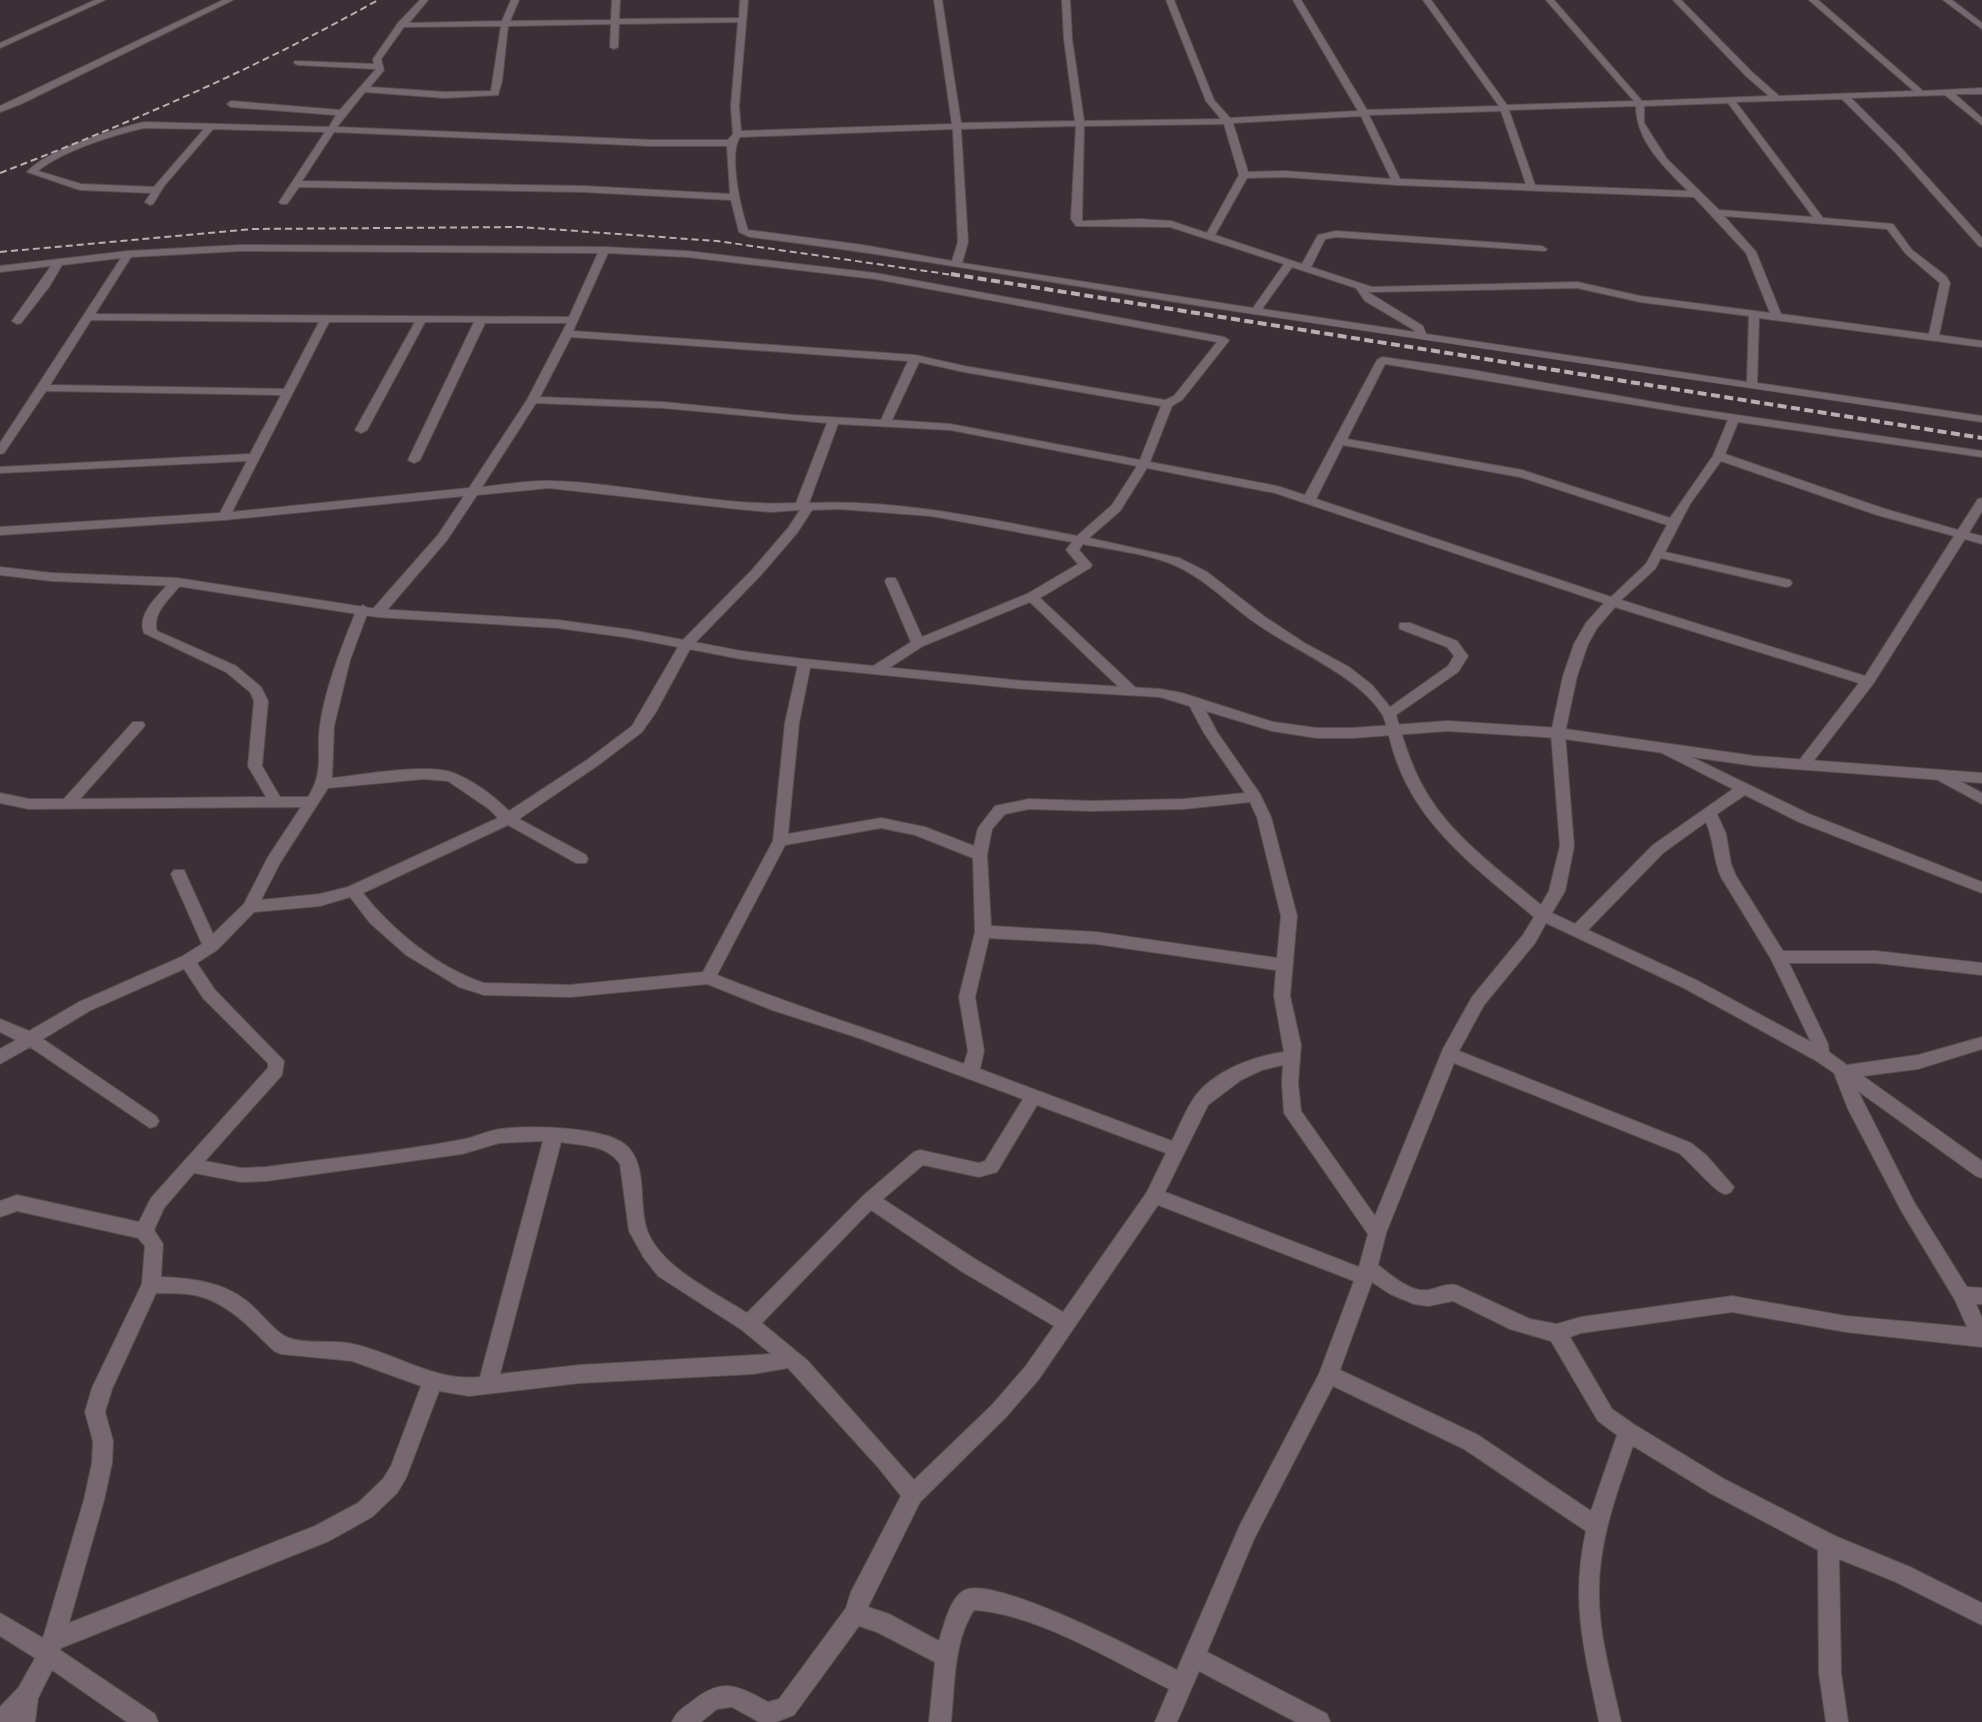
<svg xmlns="http://www.w3.org/2000/svg" width="1982" height="1722" font-family="Overpass,sans-serif">
<style>
.lines{fill:none;stroke-linecap:round;stroke-linejoin:round}
.street-casing{stroke:#594e53;stroke-width:2}
.secondary-casing{stroke:#594e53;stroke-width:2}
.street{fill:#776870;fill-rule:evenodd}
.secondary{fill:#776870;fill-rule:evenodd}
.rail-far1{stroke:#b9afb4;stroke-width:2;stroke-dasharray:7 4;stroke-linecap:butt}
.rail{stroke:#b9afb4;stroke-width:4;stroke-dasharray:9 4.5;stroke-linecap:butt}
</style>
<rect width="100%" height="100%" fill="#3c2f35"/>
<g class="lines">
<g class="street-casing">
<path id="street" d="M 223,0 L 233,0 L 21,104 L 0,112 L 0,106 Z
M 420,0 L 428,0 L 409,23 L 502,21 L 511,0 L 519,0 L 510,21 L 611,20 L 612,0 L 620,0 L 619,19 L 739,18 L 740,0 L 748,0 L 739,106 L 741,131 L 952,124 L 934,0 L 942,0 L 961,123 L 1075,121 L 1064,39 L 1062,0 L 1070,0 L 1072,39 L 1084,121 L 1221,119 L 1206,101 L 1166,0 L 1174,0 L 1214,100 L 1230,118 L 1358,111 L 1293,0 L 1301,0 L 1367,110 L 1499,106 L 1423,0 L 1431,0 L 1507,105 L 1634,101 L 1546,0 L 1554,0 L 1642,101 L 1769,96 L 1746,76 L 1673,0 L 1681,0 L 1752,72 L 1779,96 L 1914,91 L 1809,0 L 1818,0 L 1923,91 L 1982,88 L 1982,94 L 1955,94 L 1982,118 L 1982,125 L 1945,95 L 1851,98 L 1902,149 L 1982,238 L 1982,247 L 1979,246 L 1896,153 L 1842,99 L 1736,102 L 1823,218 L 1893,224 L 1912,250 L 1946,276 L 1950,283 L 1939,335 L 1982,341 L 1982,347 L 1759,318 L 1757,383 L 1982,416 L 1982,422 C 1726,385 1470,347 1214,308 C 1059,284 905,256 750,237 L 739,232 L 731,200 L 584,192 L 299,187 L 287,204 L 281,204 L 279,202 L 325,132 L 213,129 L 164,186 L 153,204 L 150,205 L 145,202 L 151,193 L 80,190 L 27,172 C 46,150 115,129 144,122 L 329,127 L 336,115 L 231,107 L 227,104 L 231,101 L 340,110 L 376,69 L 298,65 L 294,63 L 295,61 L 374,64 L 373,59 L 398,23 ZM 738,22 L 731,106 L 733,134 L 728,140 L 652,140 L 337,127 L 365,92 L 445,98 L 498,95 L 502,81 L 508,26 L 611,24 L 610,47 L 614,49 L 618,47 L 619,24 ZM 501,26 L 491,91 L 445,92 L 370,87 L 384,70 L 381,59 L 404,27 ZM 1728,103 L 1813,217 L 1719,210 L 1667,159 L 1644,123 L 1644,106 ZM 1636,106 C 1636,141 1664,167 1688,191 L 1535,185 L 1509,110 ZM 1501,111 L 1526,184 L 1400,179 L 1369,115 ZM 1361,116 L 1391,179 L 1285,171 L 1248,172 L 1233,123 ZM 1224,124 L 1239,175 L 1207,233 L 1171,221 L 1140,219 L 1082,221 L 1084,126 ZM 1076,126 L 1071,219 L 1076,226 L 1170,227 L 1284,264 L 1253,308 L 962,263 L 968,242 L 961,129 ZM 144,128 L 204,129 L 154,187 L 81,184 L 38,171 C 62,151 113,135 144,128 ZM 953,129 L 958,242 L 952,261 L 863,245 L 748,230 C 741,210 728,155 740,137 ZM 334,132 L 652,146 L 727,146 L 730,194 L 584,186 L 302,181 ZM 1285,177 L 1397,185 L 1694,197 L 1746,253 L 1770,313 L 1640,296 L 1577,282 L 1372,287 L 1311,267 L 1325,239 L 1336,237 L 1545,251 L 1547,249 L 1542,246 L 1336,231 L 1318,235 L 1302,264 L 1215,235 L 1247,178 ZM 1724,216 L 1887,229 L 1906,254 L 1940,283 L 1929,334 L 1781,314 L 1756,252 ZM 1292,267 L 1356,288 L 1365,301 L 1414,330 L 1415,332 L 1262,309 ZM 1577,288 L 1640,302 L 1749,316 L 1747,382 L 1426,334 L 1423,326 L 1368,292 Z
M 1943,0 L 1952,0 L 1982,23 L 1982,29 Z
M 240,245 L 604,247 L 687,251 L 875,273 L 1224,337 L 1229,340 L 1228,342 L 1182,400 L 1172,406 L 1150,462 L 1277,486 L 1305,495 L 1377,360 L 1382,357 L 1472,370 L 1682,407 L 1982,451 L 1982,457 L 1738,422 L 1725,454 L 1885,509 L 1958,530 L 1978,499 L 1982,498 L 1982,511 L 1969,533 L 1982,536 L 1982,544 L 1965,539 L 1873,684 L 1808,768 L 1798,768 L 1796,765 L 1798,762 L 1859,683 L 1615,607 L 1597,628 L 1588,644 L 1577,676 L 1565,733 L 1574,846 L 1565,891 L 1552,913 L 1575,924 L 1653,845 L 1733,789 L 1662,753 L 1660,750 L 1662,747 L 1667,745 L 1809,814 L 1982,882 L 1982,893 L 1799,822 L 1745,795 L 1717,814 L 1726,834 L 1731,864 L 1736,876 L 1783,951 L 1876,951 L 1982,963 L 1982,975 L 1876,963 L 1789,963 L 1828,1044 L 1829,1052 L 1847,1065 L 1918,1055 L 1982,1037 L 1982,1049 L 1918,1069 L 1863,1076 L 1982,1161 L 1982,1178 L 1976,1176 L 1858,1091 L 1914,1202 L 1967,1287 L 1982,1288 L 1982,1304 L 1976,1304 L 1982,1318 L 1982,1347 L 1846,1332 L 1732,1312 L 1581,1333 L 1570,1337 L 1612,1409 L 1635,1425 L 1724,1479 L 1835,1536 L 1910,1567 L 1982,1603 L 1982,1625 L 1896,1582 L 1839,1559 L 1841,1673 L 1848,1722 L 1826,1722 L 1819,1673 L 1818,1550 L 1710,1493 L 1633,1446 C 1617,1492 1599,1540 1599,1590 C 1598,1634 1612,1679 1621,1722 L 1599,1722 C 1585,1652 1570,1604 1586,1531 L 1464,1449 L 1333,1386 L 1254,1539 L 1207,1652 L 1327,1714 L 1330,1722 L 1296,1722 L 1199,1671 L 1177,1722 L 1155,1722 L 1169,1689 C 1113,1661 1037,1614 974,1610 C 953,1642 955,1685 951,1722 L 929,1722 L 935,1662 L 877,1632 L 859,1626 L 794,1715 L 776,1722 L 759,1722 L 732,1707 L 717,1709 L 701,1722 L 672,1722 C 676,1712 683,1708 691,1702 C 722,1677 736,1685 768,1702 L 779,1699 L 846,1608 L 851,1592 L 901,1496 L 877,1466 L 788,1368 L 753,1374 L 580,1383 L 469,1396 L 439,1391 L 406,1478 L 397,1493 L 372,1517 L 329,1541 L 61,1648 L 60,1650 L 155,1714 L 158,1722 L 127,1722 L 52,1670 L 38,1698 L 35,1722 L 0,1722 L 0,1707 L 19,1687 L 35,1658 L 0,1636 L 0,1613 L 43,1638 L 84,1500 L 92,1463 L 93,1441 L 85,1412 L 92,1388 L 142,1284 L 145,1246 L 138,1238 L 17,1211 L 0,1217 L 0,1201 L 17,1195 L 139,1222 L 151,1198 L 268,1068 L 268,1063 L 203,998 L 184,969 L 91,1010 L 43,1039 L 156,1116 L 159,1121 L 156,1126 L 150,1128 L 30,1047 L 0,1064 L 0,1049 L 16,1040 L 0,1032 L 0,1019 L 29,1031 L 79,1002 L 181,957 L 202,944 L 171,874 L 174,870 L 184,870 L 213,934 L 244,904 L 268,857 L 301,807 L 29,809 L 0,803 L 0,793 L 29,799 L 64,799 L 133,722 L 143,722 L 145,725 L 143,728 L 80,799 L 266,797 L 248,766 L 254,701 L 250,692 L 226,672 L 144,633 C 136,613 161,593 173,579 L 177,578 L 183,582 C 173,596 151,612 157,631 L 236,666 L 261,687 L 268,701 L 262,766 L 280,797 L 308,797 C 325,771 316,753 320,725 C 326,685 342,646 357,609 L 363,605 L 369,609 L 350,660 L 334,726 L 332,778 C 361,775 431,762 456,774 C 475,782 495,797 509,811 L 587,760 L 632,726 L 681,642 L 752,570 L 788,528 L 800,510 L 771,512 L 737,509 L 549,488 L 477,495 L 447,540 L 382,616 L 377,617 L 371,613 L 372,610 L 438,535 L 464,496 L 224,520 L 0,535 L 0,527 L 220,513 L 247,461 L 0,473 L 0,467 L 250,454 L 281,395 L 46,391 L 4,453 L 0,454 L 0,443 L 121,258 L 62,265 L 49,287 L 21,323 L 17,324 L 12,321 L 51,266 L 0,272 L 0,266 L 128,251 ZM 240,251 L 598,253 L 569,317 L 95,314 L 131,257 ZM 608,253 L 687,257 L 875,279 L 1217,342 L 1174,396 L 1165,400 L 964,366 L 915,355 L 573,331 ZM 91,320 L 319,322 L 284,389 L 50,385 ZM 329,322 L 415,322 L 355,430 L 361,433 L 367,430 L 425,322 L 474,322 L 408,460 L 414,463 L 420,460 L 485,323 L 567,323 L 527,400 L 469,488 L 232,512 ZM 571,337 L 908,361 L 881,420 L 793,415 L 663,402 L 540,397 ZM 919,362 L 964,372 L 1161,406 L 1140,460 L 950,424 L 892,420 ZM 1385,364 L 1728,420 L 1713,456 L 1670,518 L 1522,470 L 1347,439 ZM 536,403 L 663,408 L 827,423 L 796,503 C 714,507 632,483 550,481 C 528,480 504,485 482,487 ZM 838,424 L 950,430 L 1137,466 L 1112,505 L 1077,536 C 988,519 900,499 809,503 ZM 1343,445 L 1520,477 L 1667,525 L 1646,564 L 1611,597 L 1316,499 ZM 1721,461 L 1877,515 L 1954,536 L 1865,676 L 1621,600 L 1655,569 L 1661,558 L 1786,587 L 1790,586 L 1792,583 L 1790,580 L 1665,552 L 1690,504 ZM 1147,468 L 1275,493 L 1604,603 L 1586,623 L 1574,644 L 1563,676 L 1551,733 L 1560,846 L 1549,891 L 1541,905 C 1497,868 1446,833 1420,781 C 1409,760 1403,738 1396,715 L 1458,672 L 1468,656 L 1457,641 L 1410,623 L 1400,623 L 1399,626 L 1400,629 L 1447,647 L 1454,656 L 1448,666 L 1390,707 L 1372,685 L 1349,667 L 1306,644 L 1265,617 L 1207,572 L 1179,558 L 1089,538 L 1120,511 ZM 839,509 L 931,516 L 1072,542 L 1066,550 L 1078,564 L 1027,594 L 922,637 L 897,581 L 895,578 L 887,578 L 885,581 L 911,642 L 873,666 L 871,669 L 873,672 L 883,672 L 923,646 L 1030,602 L 1126,694 L 1136,694 L 1138,691 L 1136,688 L 1040,598 L 1090,568 L 1092,565 L 1079,550 L 1083,544 C 1112,550 1144,553 1172,564 C 1205,578 1228,604 1257,624 C 1295,651 1357,675 1382,714 C 1386,721 1388,732 1390,740 C 1394,755 1399,769 1406,783 C 1434,839 1487,877 1534,917 L 1523,935 L 1472,997 L 1443,1049 L 1375,1216 L 1301,1111 L 1298,1083 L 1301,1045 L 1290,996 L 1297,916 L 1271,817 L 1260,794 L 1217,732 L 1199,698 L 1189,698 L 1187,701 L 1204,733 L 1245,793 L 1184,799 L 1092,801 L 1029,799 L 995,806 L 978,828 L 974,846 L 925,827 L 881,818 L 788,834 L 799,723 L 811,663 L 804,659 L 799,660 L 785,723 L 773,841 L 703,972 L 570,985 L 484,983 C 438,968 392,930 363,893 L 508,825 L 576,863 L 586,863 L 588,859 L 586,855 L 519,819 L 597,766 L 642,732 L 656,712 L 691,647 L 760,576 L 797,533 L 812,510 ZM 424,779 L 448,781 L 489,809 L 498,818 L 348,887 L 320,894 L 261,900 L 280,863 L 328,788 ZM 1250,802 L 1257,817 L 1281,916 L 1277,958 L 1096,932 L 991,926 L 987,855 L 992,829 L 1005,814 L 1029,809 L 1092,811 L 1184,809 ZM 1706,822 C 1714,840 1713,859 1721,877 L 1771,959 L 1811,1042 L 1696,980 L 1588,930 L 1663,853 ZM 881,828 L 915,835 L 973,858 L 975,932 L 959,997 L 968,1051 L 964,1064 C 882,1033 799,1008 717,975 L 785,845 ZM 350,897 L 370,923 L 406,955 L 459,987 L 484,995 L 570,997 L 707,984 L 772,1010 L 859,1038 L 1023,1099 L 985,1161 L 979,1163 L 920,1150 L 914,1152 L 864,1195 L 747,1313 C 716,1293 660,1267 647,1230 C 638,1204 648,1169 628,1147 C 609,1126 528,1125 500,1129 C 486,1131 474,1138 460,1140 C 396,1152 331,1158 266,1167 L 241,1168 L 205,1161 L 282,1075 L 284,1061 L 215,990 L 197,963 L 217,950 L 254,912 L 320,906 ZM 1546,923 L 1684,988 L 1815,1060 L 1834,1073 L 1848,1109 L 1902,1212 L 1955,1300 L 1967,1327 L 1846,1316 L 1732,1296 L 1581,1317 L 1557,1324 L 1530,1319 L 1456,1285 C 1445,1283 1439,1288 1428,1290 C 1411,1293 1391,1275 1378,1265 L 1386,1233 L 1454,1063 L 1679,1153 C 1688,1160 1715,1191 1722,1193 C 1726,1195 1727,1194 1731,1192 L 1734,1187 L 1706,1155 L 1691,1143 L 1459,1051 L 1484,1005 L 1535,943 ZM 989,938 L 1096,944 L 1276,970 L 1274,996 L 1284,1052 C 1253,1056 1212,1072 1194,1098 C 1185,1111 1179,1127 1172,1141 L 980,1069 L 984,1051 L 975,997 ZM 1283,1065 L 1282,1083 L 1284,1113 L 1368,1234 L 1359,1267 L 1165,1192 L 1208,1105 L 1241,1080 L 1262,1070 ZM 1037,1105 L 1166,1153 L 1147,1192 L 1063,1312 L 975,1259 L 883,1199 L 923,1165 L 979,1177 L 997,1172 ZM 543,1141 L 480,1377 C 435,1382 395,1353 353,1344 C 332,1339 308,1345 289,1338 C 274,1333 258,1308 244,1299 C 220,1281 189,1278 161,1277 L 163,1244 L 154,1230 L 164,1208 L 194,1173 L 241,1182 L 266,1181 L 462,1154 L 499,1143 ZM 561,1142 C 583,1146 606,1144 620,1164 L 629,1231 L 644,1258 L 658,1276 L 742,1330 L 771,1354 L 580,1365 L 500,1374 ZM 1158,1205 L 1354,1281 L 1319,1374 L 1240,1525 L 1177,1670 C 1145,1654 990,1572 963,1591 C 949,1600 944,1626 939,1641 L 889,1614 L 868,1607 L 920,1502 L 1006,1417 L 1039,1379 ZM 871,1210 L 961,1271 L 1054,1326 L 1025,1367 L 992,1405 L 914,1480 L 808,1361 L 762,1323 ZM 1372,1282 L 1390,1294 L 1414,1304 L 1428,1306 L 1453,1301 L 1510,1329 L 1551,1341 L 1598,1421 L 1617,1435 L 1591,1511 L 1478,1435 L 1340,1370 ZM 156,1293 C 169,1293 182,1293 194,1295 C 228,1302 250,1328 274,1351 L 281,1354 L 352,1361 L 421,1386 L 391,1466 L 383,1479 L 358,1503 L 315,1526 L 69,1623 L 104,1500 L 112,1463 L 113,1441 L 105,1412 L 112,1389 Z
M 1941,771 L 1982,793 L 1982,804 L 1936,779 L 1934,776 L 1936,773 Z"/>
</g>
<g class="secondary-casing">
<path id="secondary" d="M 95,0 L 105,0 L 0,48 L 0,43 Z
M 0,567 L 52,573 L 177,578 L 377,609 L 558,620 L 631,630 L 741,651 L 804,659 L 1024,681 L 1160,689 L 1182,693 L 1273,722 L 1317,728 L 1352,728 L 1448,721 L 1558,728 L 1755,756 L 1982,773 L 1982,783 L 1755,766 L 1558,738 L 1448,731 L 1352,738 L 1317,738 L 1272,731 L 1160,697 L 1024,689 L 804,667 L 741,659 L 631,638 L 558,628 L 377,617 L 177,586 L 52,581 L 0,575 Z"/>
</g>
<use href="#street" class="street"/>
<use href="#secondary" class="secondary"/>
<path class="rail-far1" d="M 0,173 C 130,123 257,68 378,0
M 0,252 L 253,229 L 520,227 L 717,241 L 960,276"/>
<path class="rail" d="M 951,274 L 1982,438"/>
</g>
</svg>
